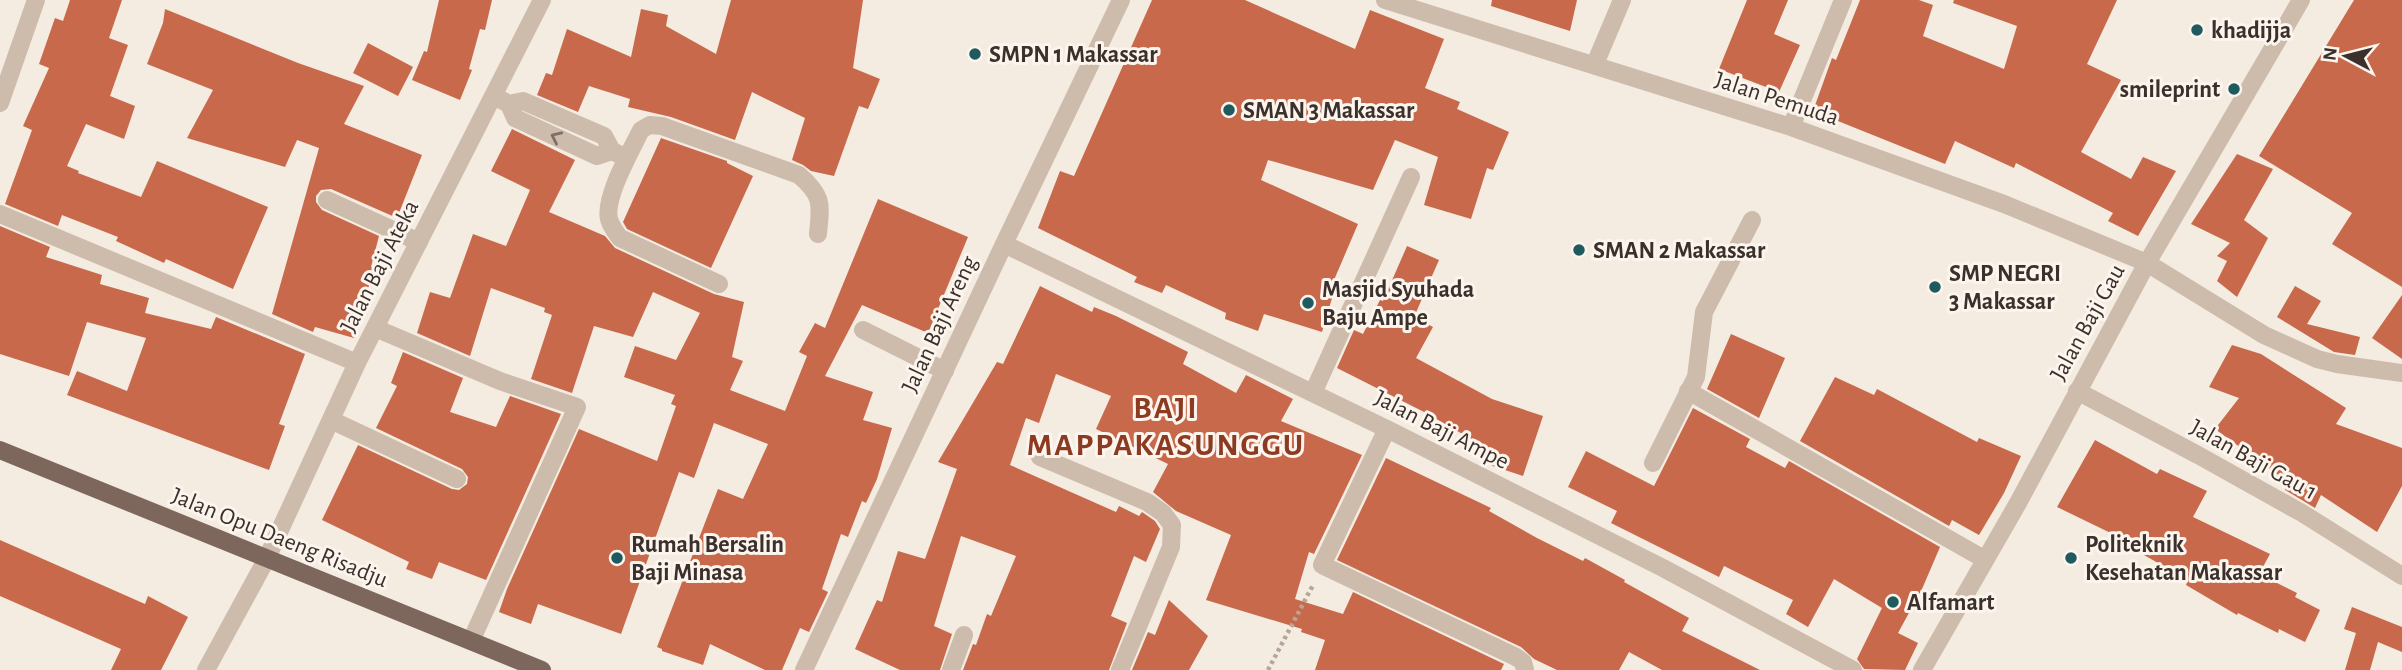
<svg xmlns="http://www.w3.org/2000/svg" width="2402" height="670" font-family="'Alegreya Sans',sans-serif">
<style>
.building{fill:#c8694b}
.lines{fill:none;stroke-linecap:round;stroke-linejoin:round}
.path{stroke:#b9a596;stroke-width:4.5;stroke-dasharray:3.5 3.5;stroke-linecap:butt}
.minor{stroke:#cdbbac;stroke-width:18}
.major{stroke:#7d675c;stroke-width:18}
.oneway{stroke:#7d6f65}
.poi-dot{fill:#1f5a5e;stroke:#fbf5ee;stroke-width:2.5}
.labels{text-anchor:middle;stroke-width:6;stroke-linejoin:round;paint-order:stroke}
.poi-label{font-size:24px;font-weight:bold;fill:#3b302b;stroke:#fbf5ee;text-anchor:start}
.street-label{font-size:24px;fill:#3b302b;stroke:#fbf5ee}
.district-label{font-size:32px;font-weight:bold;letter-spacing:2px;fill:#8c3b22;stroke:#fbf5ee}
</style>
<rect width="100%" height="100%" fill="#f4ebe1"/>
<path class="building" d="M 70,0 L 122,0 L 109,38 L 128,45 L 110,96 L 135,106 L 124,139 L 86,124 L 67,166 L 79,171 L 78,173 L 141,197 L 157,161 L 268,207 L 233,289 L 166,259 L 164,263 L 116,241 L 118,237 L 62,215 L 58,226 L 5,204 L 32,130 L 23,126 L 49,68 L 39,64 L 55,18 L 63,21 Z
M 439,0 L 492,0 L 485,30 L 480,29 L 469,69 L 472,70 L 460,100 L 412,80 L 424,51 L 427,52 Z
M 731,0 L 863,0 L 853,68 L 880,79 L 868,109 L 859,106 L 834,176 L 811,171 L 803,165 L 792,160 L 805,118 L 752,92 L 735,140 L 671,117 L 628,107 L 630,99 L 589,86 L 578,112 L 537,95 L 546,73 L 552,75 L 567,29 L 631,57 L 641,9 L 668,15 L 666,26 L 716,54 Z
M 1152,0 L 1245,0 L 1355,49 L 1370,10 L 1444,39 L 1425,88 L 1460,102 L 1457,109 L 1509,132 L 1493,170 L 1487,168 L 1471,219 L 1424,205 L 1438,157 L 1395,140 L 1373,190 L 1268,160 L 1261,180 L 1358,224 L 1331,287 L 1335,288 L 1322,332 L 1264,314 L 1258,331 L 1225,319 L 1226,313 L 1166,285 L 1162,293 L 1134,282 L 1137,277 L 1038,228 L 1060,171 L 1074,176 Z
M 1492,0 L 1577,0 L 1570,31 L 1491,6 Z
M 1747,0 L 1788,0 L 1774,34 L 1800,45 L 1779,92 L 1719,69 Z
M 1860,0 L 1919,0 L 1933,5 L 1923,36 L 2004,69 L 2017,26 L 1953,3 L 1954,0 L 2117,0 L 2087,64 L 2121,80 L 2081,152 L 2131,179 L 2143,157 L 2176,171 L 2138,236 L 2108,221 L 2113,213 L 2016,163 L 2014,168 L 1955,141 L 1945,164 L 1813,111 L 1832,58 L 1836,60 Z
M 2354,0 L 2402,0 L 2402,287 L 2332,244 L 2352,213 L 2259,156 Z
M 165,9 L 298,63 L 364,86 L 344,124 L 422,155 L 397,218 L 331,189 L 321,190 L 316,196 L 316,202 L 322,210 L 379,236 L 371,267 L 374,268 L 354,338 L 315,327 L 313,332 L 272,314 L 319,148 L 297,140 L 285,167 L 187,138 L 213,90 L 147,64 L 163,23 Z
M 368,43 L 413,67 L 398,96 L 353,73 Z
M 512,129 L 575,160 L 549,212 L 605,236 L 615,248 L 714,294 L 744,302 L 732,357 L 743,361 L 730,390 L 785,411 L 807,356 L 799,352 L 815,323 L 825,328 L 878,199 L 968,237 L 928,333 L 862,305 L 825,376 L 873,392 L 863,420 L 892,428 L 877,479 L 866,503 L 862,501 L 848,537 L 841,534 L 822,589 L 828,592 L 809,632 L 800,628 L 782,670 L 765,670 L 710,644 L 703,665 L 662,651 L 662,649 L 657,647 L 718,489 L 743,499 L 768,444 L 714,423 L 694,478 L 679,472 L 621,634 L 538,604 L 531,624 L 499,612 L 507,589 L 579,429 L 657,461 L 676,406 L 671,404 L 675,395 L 624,377 L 635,346 L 676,360 L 700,313 L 653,292 L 633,337 L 594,326 L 572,393 L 531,379 L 552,315 L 544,312 L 545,308 L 491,288 L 470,356 L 417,333 L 430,292 L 450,298 L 473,234 L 506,246 L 530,190 L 491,171 Z
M 661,138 L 727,161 L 727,163 L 753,176 L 711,268 L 627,229 L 623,222 Z
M 2237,154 L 2273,169 L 2244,220 L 2268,238 L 2237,297 L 2217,281 L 2227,261 L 2217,256 L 2230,243 L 2191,224 Z
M 0,226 L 50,247 L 46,257 L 102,275 L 100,284 L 149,298 L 145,313 L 211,329 L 216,317 L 305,354 L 279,424 L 285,426 L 269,470 L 67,395 L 77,371 L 127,391 L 146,338 L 87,322 L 69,376 L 0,354 Z
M 1407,246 L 1439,260 L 1414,317 L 1433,327 L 1416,358 L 1492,399 L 1543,416 L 1523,476 L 1481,462 L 1485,447 L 1426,413 L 1337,368 L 1354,330 L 1363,334 L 1380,300 L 1383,301 Z
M 1040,286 L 1092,312 L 1094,307 L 1116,316 L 1188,352 L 1183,364 L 1236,393 L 1246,375 L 1293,399 L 1281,421 L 1362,455 L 1314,554 L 1309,552 L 1295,599 L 1343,614 L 1353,592 L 1504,664 L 1501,670 L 1315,670 L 1325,640 L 1301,632 L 1302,629 L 1206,600 L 1231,535 L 1176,511 L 1153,492 L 1168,464 L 1096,429 L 1111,396 L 1056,374 L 1039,423 L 1026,418 L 1010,465 L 1116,512 L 1119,506 L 1139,516 L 1142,512 L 1155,521 L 1160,529 L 1146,562 L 1134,556 L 1111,616 L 1127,623 L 1109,670 L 963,670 L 973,644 L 976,645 L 987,614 L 991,616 L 1016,556 L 961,536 L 934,626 L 952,634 L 940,670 L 900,670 L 855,649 L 877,600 L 882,602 L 898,551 L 925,559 L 957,469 L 938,462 L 997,362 L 1003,364 Z
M 2295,286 L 2321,301 L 2307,324 L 2360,337 L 2355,355 L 2334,352 L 2277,317 Z
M 2402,295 L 2402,359 L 2372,338 Z
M 1731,334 L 1785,358 L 1759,418 L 1707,389 Z
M 2232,345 L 2261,354 L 2346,408 L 2336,424 L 2402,448 L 2402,486 L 2377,532 L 2321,495 L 2315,508 L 2285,490 L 2288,482 L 2215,429 L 2239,398 L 2209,387 Z
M 403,352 L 463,378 L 450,412 L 496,427 L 510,396 L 561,414 L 486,580 L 439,562 L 432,579 L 406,569 L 409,562 L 322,520 L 358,445 L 452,489 L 459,490 L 467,484 L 468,477 L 462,469 L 376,428 L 397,386 L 391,383 Z
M 1835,377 L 1874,395 L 1877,389 L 1977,442 L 1979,438 L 2021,456 L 2004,493 L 1979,535 L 1952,520 L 1949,526 L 1800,441 Z
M 1693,408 L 1750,439 L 1746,447 L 1785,468 L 1789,461 L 1940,547 L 1922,589 L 1898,633 L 1918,643 L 1905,670 L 1864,669 L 1857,659 L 1882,608 L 1834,579 L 1808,627 L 1786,614 L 1793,600 L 1724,566 L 1719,577 L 1611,523 L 1617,511 L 1568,487 L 1586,451 L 1654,486 Z
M 2095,440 L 2157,474 L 2160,469 L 2207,491 L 2193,517 L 2270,554 L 2259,574 L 2297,593 L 2295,597 L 2320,610 L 2305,642 L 2279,629 L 2278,633 L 2238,613 L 2237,615 L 2186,585 L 2188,580 L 2121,542 L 2123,539 L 2057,507 Z
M 1386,458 L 1491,508 L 1489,511 L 1537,538 L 1583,561 L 1585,558 L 1625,580 L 1624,582 L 1689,618 L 1682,631 L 1760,670 L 1662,670 L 1629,652 L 1619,670 L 1557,670 L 1534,659 L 1521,647 L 1337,560 Z
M 0,540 L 145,604 L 148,596 L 188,617 L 161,670 L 111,670 L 121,649 L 0,596 Z
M 1169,600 L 1208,636 L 1189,670 L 1132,670 L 1148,632 L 1155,635 Z
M 2352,607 L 2402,627 L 2402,652 L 2378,642 L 2370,670 L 2345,670 L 2356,633 L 2344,629 Z"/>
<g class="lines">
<path class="path" d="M 1268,670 L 1313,585"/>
<path class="minor" d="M 1385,0 L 1791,127 L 2004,204 L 2147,263 L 2264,335 L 2317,359 L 2337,364 L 2402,373
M 1595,64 L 1622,0
M 494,96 L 509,104 L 523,101 L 604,136 L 612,151 L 627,158
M 0,103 L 36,0
M 509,104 L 515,118 L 597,156 L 612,151
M 1791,127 L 1843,0
M 327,200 L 419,242
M 0,214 L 357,363
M 1004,244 L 1387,429 L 1663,568 L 1853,670
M 719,284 L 620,238 C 616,233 611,226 609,219 C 604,197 631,151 641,130 L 650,125 L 662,126 L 799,175 C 823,196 821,203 818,234
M 375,328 L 500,381 L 577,407 L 471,641
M 863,330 L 945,371
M 1688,391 L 1984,559
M 2077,391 L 2198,455 L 2302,513 L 2402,576
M 1313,393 L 1411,177
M 331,420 L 457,479
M 1387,429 L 1322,565 L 1516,657 L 1523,662 L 1525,670
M 1040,457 L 1147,502 L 1163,513 L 1172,525 L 1171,547 L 1120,670
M 1653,463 L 1696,377 L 1704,312 L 1752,220
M 206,670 L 267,558 L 357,363 L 542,0
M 804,670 L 1004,244 L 1121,0
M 951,670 L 964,635
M 1922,670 L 2018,503 L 2147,263 L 2301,0"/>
<path class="major" d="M 0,450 L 542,670"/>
</g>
<defs><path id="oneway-chevron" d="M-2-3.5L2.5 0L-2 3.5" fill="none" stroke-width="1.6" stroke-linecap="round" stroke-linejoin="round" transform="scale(1.75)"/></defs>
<use class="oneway" href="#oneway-chevron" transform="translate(556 137) rotate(-155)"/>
<g class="poi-dot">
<circle cx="2197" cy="30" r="7"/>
<circle cx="975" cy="54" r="7"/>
<circle cx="2234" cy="89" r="7"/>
<circle cx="1229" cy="110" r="7"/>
<circle cx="1579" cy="250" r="7"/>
<circle cx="1935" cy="287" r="7"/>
<circle cx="1308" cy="303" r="7"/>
<circle cx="617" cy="558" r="7"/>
<circle cx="2071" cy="558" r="7"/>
<circle cx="1893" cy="602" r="7"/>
</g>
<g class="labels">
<g class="poi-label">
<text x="2211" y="38">khadijja</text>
<text x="989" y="62">SMPN 1 Makassar</text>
<text x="2220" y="97" text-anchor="end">smileprint</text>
<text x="1243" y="118">SMAN 3 Makassar</text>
<text x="1593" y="258">SMAN 2 Makassar</text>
<text x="1949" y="281">SMP NEGRI<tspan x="1949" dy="28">3 Makassar</tspan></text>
<text x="1322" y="297">Masjid Syuhada<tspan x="1322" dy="28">Baju Ampe</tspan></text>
<text x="631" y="552">Rumah Bersalin<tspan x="631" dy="28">Baji Minasa</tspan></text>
<text x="2085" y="552">Politeknik<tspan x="2085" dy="28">Kesehatan Makassar</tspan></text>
<text x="1907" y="610">Alfamart</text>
</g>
<g class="street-label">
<text transform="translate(1777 98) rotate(18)" y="8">Jalan Pemuda</text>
<text transform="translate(379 266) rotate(-63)" y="8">Jalan Baji Ateka</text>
<text transform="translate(2087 322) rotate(-61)" y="8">Jalan Baji Gau</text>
<text transform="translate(939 324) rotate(-65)" y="8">Jalan Baji Areng</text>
<text transform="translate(1442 429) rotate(27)" y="8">Jalan Baji Ampe</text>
<text transform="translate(2254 459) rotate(29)" y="8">Jalan Baji Gau 1</text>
<text transform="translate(280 537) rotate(22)" y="8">Jalan Opu Daeng Risadju</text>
</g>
<g class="district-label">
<text x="1166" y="418">BAJI<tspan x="1166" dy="37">MAPPAKASUNGGU</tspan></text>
</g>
</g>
<g transform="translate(2346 56) rotate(277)" stroke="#fbf5ee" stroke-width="5" paint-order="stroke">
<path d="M0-5L12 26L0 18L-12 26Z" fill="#3b302b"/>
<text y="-10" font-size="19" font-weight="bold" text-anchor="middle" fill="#3b302b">N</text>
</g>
</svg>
